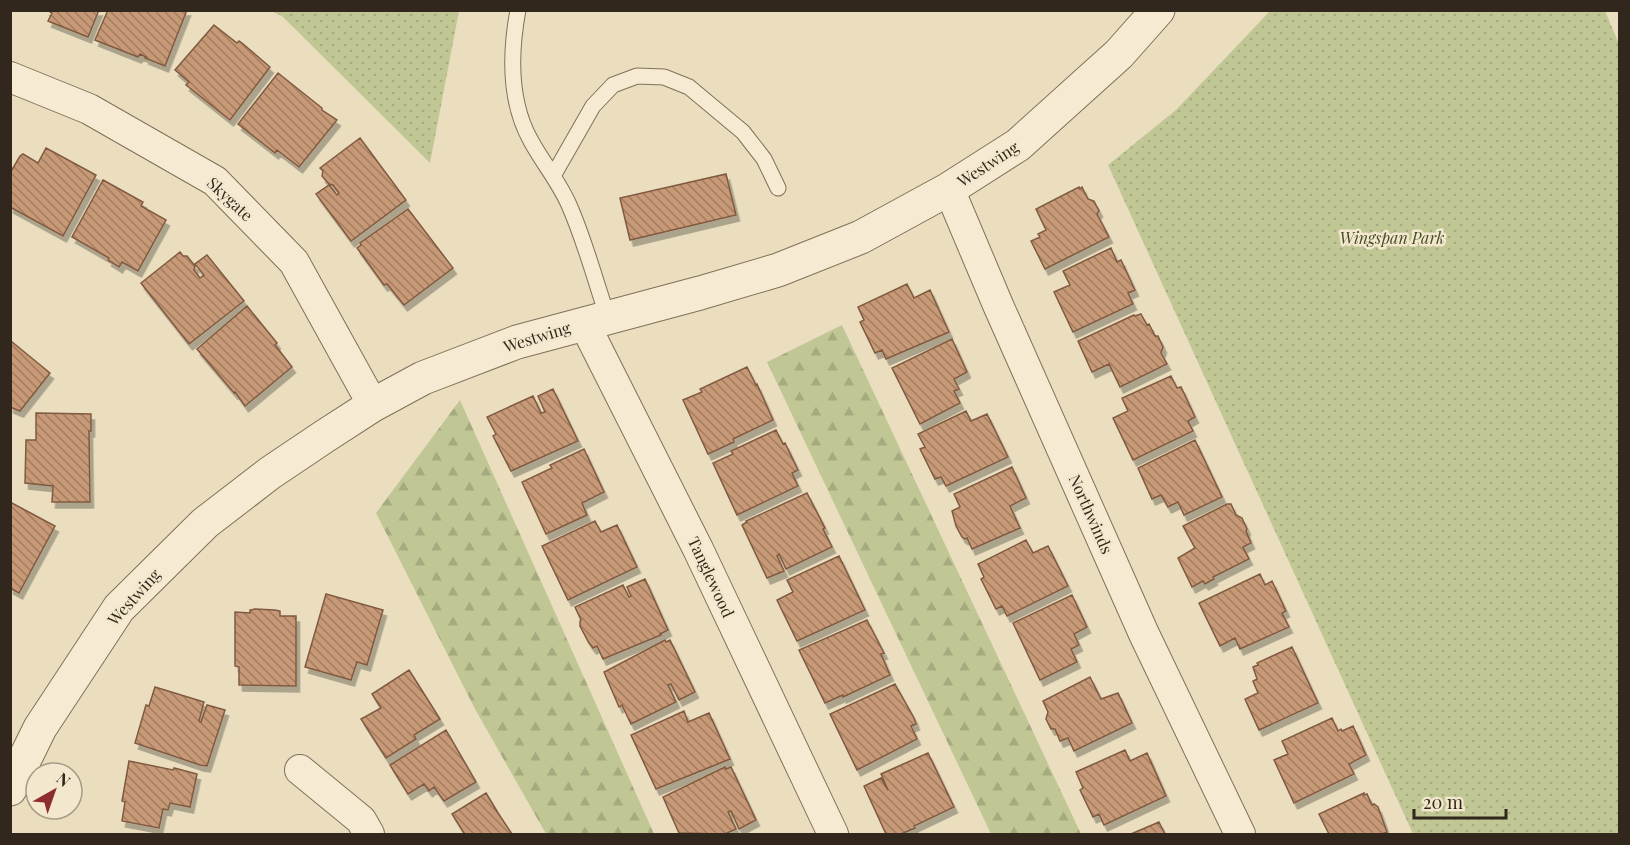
<svg xmlns="http://www.w3.org/2000/svg" width="1630" height="845" font-family="'Playfair Display',serif">
<style>
.green{fill:url(#green-dots)}
.forest{fill:url(#forest-firs)}
.building{fill:url(#building-back-hatch);stroke:#805a40;stroke-width:1.5;filter:url(#shadow)}
.lines{fill:none;stroke-linecap:round;stroke-linejoin:round}
.service-casing{stroke:#826f59;stroke-width:17}
.minor-casing{stroke:#826f59;stroke-width:32}
.tertiary-casing{stroke:#826f59;stroke-width:35}
.service{stroke:#f6ebd2;stroke-width:15}
.minor{stroke:#f6ebd2;stroke-width:30}
.tertiary{stroke:#f6ebd2;stroke-width:33}
.labels{text-anchor:middle;stroke-width:5;stroke-linejoin:round;paint-order:stroke}
.street-label{font-size:16px;fill:#32271c;stroke:#f3e8ce}
.park-label{font-size:16px;font-style:italic;fill:#434e24;stroke:#f3e8ce}
</style>
<defs>
<pattern id="green-dots" width="8" height="8" patternUnits="userSpaceOnUse" patternTransform="scale(1.5)"><rect width="8" height="8" fill="#c1c794"/><path d="M2 2h.1M6 6h.1" fill="none" stroke="#a6ab7f" stroke-width="1.8" stroke-linecap="round"/></pattern>
<pattern id="forest-firs" width="22" height="20" patternUnits="userSpaceOnUse" patternTransform="scale(1.5)"><rect width="22" height="20" fill="#c1c794"/><path d="M5 1l3.5 6h-7zM16 11l3.5 6h-7z" fill="#a6ab7f"/></pattern>
<pattern id="building-back-hatch" width="6" height="6" patternUnits="userSpaceOnUse" patternTransform="scale(1.5)"><rect width="6" height="6" fill="#c79977"/><path d="M-1 5l2 2M0 0l6 6M5-1l2 2" fill="none" stroke="#a27d61"/></pattern>
<filter id="shadow"><feDropShadow dx="3.5" dy="6" stdDeviation="0" flood-color="#0004"/></filter>
</defs>
<rect width="100%" height="100%" fill="#eadebf"/>
<path class="green" d="M 271,11 L 459,11 L 430,163 L 282,16 Z
M 1270,11 L 1605,11 L 1619,44 L 1619,834 L 1413,834 L 1108,165 L 1176,110 Z"/>
<path class="forest" d="M 842,325 L 1081,834 L 991,834 L 767,362 Z
M 460,400 L 654,834 L 546,834 L 475,709 L 376,513 Z"/>
<path class="building" d="M 47,10 L 99,10 L 88,37 L 48,21 L 52,13 Z
M 108,10 L 187,10 L 165,66 L 145,58 L 146,57 L 140,54 L 138,57 L 95,40 Z
M 214,25 L 237,43 L 239,41 L 242,43 L 270,67 L 230,120 L 186,85 L 189,82 L 175,70 Z
M 278,73 L 322,108 L 322,110 L 337,120 L 299,167 L 277,150 L 275,153 L 238,124 Z
M 360,138 L 406,200 L 351,241 L 316,194 L 329,185 L 337,195 L 339,193 L 333,185 L 329,184 L 322,176 L 323,171 L 320,168 Z
M 46,148 L 96,175 L 63,236 L 10,207 L 10,173 L 20,156 L 23,154 L 38,163 Z
M 726,174 L 736,215 L 630,240 L 620,198 Z
M 103,180 L 143,202 L 141,206 L 166,220 L 138,271 L 122,262 L 119,267 L 108,260 L 109,258 L 72,237 Z
M 1079,187 L 1080,189 L 1082,187 L 1088,199 L 1094,201 L 1099,211 L 1097,214 L 1109,237 L 1045,269 L 1031,241 L 1040,237 L 1038,234 L 1046,230 L 1036,209 Z
M 408,209 L 453,268 L 404,305 L 387,284 L 384,285 L 357,248 L 361,245 L 360,243 Z
M 1111,248 L 1117,262 L 1121,260 L 1135,290 L 1128,293 L 1133,304 L 1073,332 L 1054,292 L 1070,285 L 1063,271 Z
M 180,252 L 183,256 L 187,256 L 195,266 L 194,270 L 200,278 L 204,275 L 195,264 L 207,255 L 244,301 L 189,344 L 141,283 Z
M 907,284 L 914,298 L 930,290 L 949,332 L 886,359 L 882,350 L 875,353 L 860,322 L 864,320 L 858,307 Z
M 247,306 L 277,343 L 275,345 L 292,367 L 245,406 L 235,392 L 234,393 L 197,349 Z
M 1141,314 L 1147,325 L 1149,324 L 1155,336 L 1158,336 L 1163,347 L 1161,353 L 1167,364 L 1120,387 L 1109,364 L 1092,372 L 1078,341 L 1134,315 L 1135,316 Z
M 952,339 L 967,372 L 954,379 L 959,389 L 954,391 L 960,403 L 920,424 L 892,368 Z
M 11,341 L 50,373 L 20,411 L 10,407 Z
M 747,367 L 756,385 L 757,384 L 773,420 L 733,439 L 734,442 L 708,454 L 683,400 L 702,392 L 700,389 Z
M 1171,376 L 1177,388 L 1181,387 L 1195,417 L 1188,421 L 1193,431 L 1133,460 L 1113,418 L 1128,411 L 1122,398 Z
M 553,389 L 578,441 L 511,471 L 493,436 L 496,434 L 487,417 L 533,396 L 541,413 L 545,412 L 538,396 Z
M 966,411 L 971,421 L 987,414 L 1008,457 L 946,486 L 941,477 L 935,479 L 920,449 L 925,447 L 918,434 Z
M 36,413 L 91,414 L 91,431 L 89,431 L 90,502 L 52,502 L 53,486 L 25,483 L 26,440 L 36,440 Z
M 776,430 L 783,444 L 785,443 L 798,470 L 792,473 L 798,486 L 737,515 L 713,463 L 733,454 L 731,451 Z
M 1195,440 L 1222,497 L 1184,515 L 1178,502 L 1168,507 L 1161,495 L 1152,499 L 1138,468 Z
M 584,449 L 604,492 L 582,503 L 587,515 L 546,534 L 522,482 L 552,468 L 550,465 Z
M 1012,467 L 1026,498 L 1010,506 L 1020,528 L 972,549 L 967,538 L 965,539 L 962,537 L 956,526 L 952,511 L 960,507 L 954,494 Z
M 807,493 L 825,528 L 823,529 L 832,547 L 786,569 L 779,554 L 777,556 L 784,571 L 767,578 L 742,525 L 747,522 L 746,521 Z
M 10,502 L 55,526 L 19,593 L 10,588 Z
M 1227,504 L 1231,504 L 1236,515 L 1242,518 L 1247,529 L 1246,531 L 1251,543 L 1243,547 L 1249,559 L 1213,577 L 1214,579 L 1205,584 L 1203,581 L 1192,587 L 1178,558 L 1195,548 L 1183,526 Z
M 595,521 L 601,532 L 617,525 L 637,567 L 568,600 L 542,546 Z
M 1026,540 L 1033,553 L 1048,546 L 1068,586 L 1007,616 L 1002,606 L 996,609 L 981,579 L 984,577 L 978,564 Z
M 839,556 L 865,610 L 797,641 L 777,600 L 793,592 L 787,580 Z
M 1260,574 L 1265,585 L 1272,581 L 1286,611 L 1282,613 L 1289,627 L 1240,649 L 1235,638 L 1220,646 L 1199,603 Z
M 645,579 L 668,630 L 660,634 L 661,635 L 603,659 L 597,646 L 593,648 L 589,643 L 580,626 L 580,621 L 581,620 L 575,607 L 623,585 L 629,597 L 631,596 L 627,587 Z
M 326,594 L 383,610 L 367,665 L 357,662 L 351,680 L 305,667 Z
M 1072,595 L 1087,627 L 1074,634 L 1079,645 L 1071,649 L 1077,662 L 1040,680 L 1013,623 Z
M 255,609 L 275,610 L 280,611 L 280,616 L 296,616 L 296,686 L 239,685 L 239,667 L 235,666 L 235,612 L 250,613 L 250,610 Z
M 867,620 L 884,653 L 881,654 L 890,675 L 843,697 L 843,695 L 825,703 L 799,650 Z
M 665,640 L 666,642 L 670,640 L 695,692 L 679,700 L 671,684 L 668,685 L 676,702 L 631,724 L 622,705 L 619,707 L 604,672 Z
M 1292,647 L 1318,703 L 1259,730 L 1245,699 L 1258,693 L 1253,681 L 1257,679 L 1253,667 L 1258,665 L 1257,663 Z
M 409,670 L 440,719 L 414,735 L 416,739 L 386,758 L 361,719 L 381,708 L 372,694 Z
M 1090,677 L 1101,699 L 1118,693 L 1132,723 L 1074,751 L 1068,738 L 1060,741 L 1055,729 L 1051,729 L 1046,719 L 1048,712 L 1043,701 Z
M 895,684 L 914,718 L 916,724 L 911,726 L 917,739 L 857,770 L 830,714 Z
M 155,687 L 204,702 L 199,721 L 201,722 L 207,705 L 225,710 L 207,766 L 200,765 L 135,743 L 146,705 L 149,706 Z
M 684,711 L 688,722 L 709,713 L 730,759 L 656,789 L 631,735 Z
M 1332,718 L 1338,731 L 1341,729 L 1342,731 L 1353,726 L 1366,755 L 1349,764 L 1354,774 L 1294,803 L 1274,760 L 1288,754 L 1282,741 Z
M 446,730 L 476,782 L 444,801 L 434,787 L 429,791 L 424,784 L 408,794 L 390,765 Z
M 1125,750 L 1130,761 L 1147,753 L 1166,796 L 1104,825 L 1099,814 L 1093,817 L 1080,790 L 1083,788 L 1076,772 Z
M 928,753 L 954,807 L 914,826 L 915,828 L 901,834 L 886,834 L 864,786 L 881,778 L 888,790 L 881,774 Z
M 129,761 L 173,770 L 174,768 L 197,774 L 190,807 L 170,803 L 168,810 L 163,809 L 159,828 L 122,821 L 125,802 L 122,801 Z
M 725,767 L 726,769 L 731,767 L 756,820 L 739,829 L 731,811 L 728,812 L 736,829 L 725,834 L 679,833 L 663,797 Z
M 486,793 L 498,813 L 512,834 L 462,834 L 464,833 L 452,814 Z
M 1364,793 L 1364,795 L 1367,794 L 1372,805 L 1374,804 L 1378,807 L 1387,832 L 1382,834 L 1329,834 L 1319,814 Z
M 1159,822 L 1165,834 L 1131,834 Z"/>
<g class="lines">
<g class="service-casing">
<path id="service" d="M 518,10 C 510,53 509,102 531,141 C 543,163 559,182 569,205 C 585,241 595,280 608,318
M 553,176 L 593,106 L 613,85 L 637,76 L 664,77 L 689,87 L 743,132 L 764,159 L 778,188"/>
</g>
<g class="minor-casing">
<path id="minor" d="M 10,77 L 89,109 L 215,181 L 294,262 L 373,405
M 949,189 L 998,305 L 1144,634 L 1240,834
M 584,323 L 698,549 L 833,834
M 300,770 L 361,820 L 369,834"/>
</g>
<g class="tertiary-casing">
<path id="tertiary" d="M 10,789 L 40,728 L 119,608 L 205,523 L 270,473 L 325,436 L 373,405 L 423,378 L 517,342 L 700,293 L 778,270 L 861,237 L 949,189 L 1018,145 L 1119,54 L 1158,10"/>
</g>
<use href="#service" class="service"/>
<use href="#minor" class="minor"/>
<use href="#tertiary" class="tertiary"/>
</g>
<g class="labels">
<g class="street-label">
<text transform="translate(988 164) rotate(-33)" y="6">Westwing</text>
<text transform="translate(230 199) rotate(43)" y="6">Skygate</text>
<text transform="translate(537 337) rotate(-17)" y="6">Westwing</text>
<text transform="translate(1091 514) rotate(66)" y="6">Northwinds</text>
<text transform="translate(711 577) rotate(65)" y="6">Tanglewood</text>
<text transform="translate(134 597) rotate(-48)" y="6">Westwing</text>
</g>
<g class="park-label">
<text x="1392" y="244">Wingspan Park</text>
</g>
</g>
<rect width="1630" height="845" fill="none" stroke="#32271c" stroke-width="24"/>
<g transform="translate(54 791) rotate(40)"><circle r="28" fill="#f3e8ce" stroke="#a69b87" stroke-width="1.5"/>
<path d="M0-4.5L10 22L0 15L-10 22Z" fill="#8d2d2d"/>
<text y="-9" font-size="16" font-weight="bold" text-anchor="middle" fill="#32271c">N</text>
</g>
<path d="M1414 809v9h92v-9" fill="none" stroke="#32271c" stroke-width="3"/>
<text x="1423" y="809" font-size="18" fill="#32271c" stroke="#f3e8ce" stroke-width="4.5" paint-order="stroke">20 m</text>
</svg>
